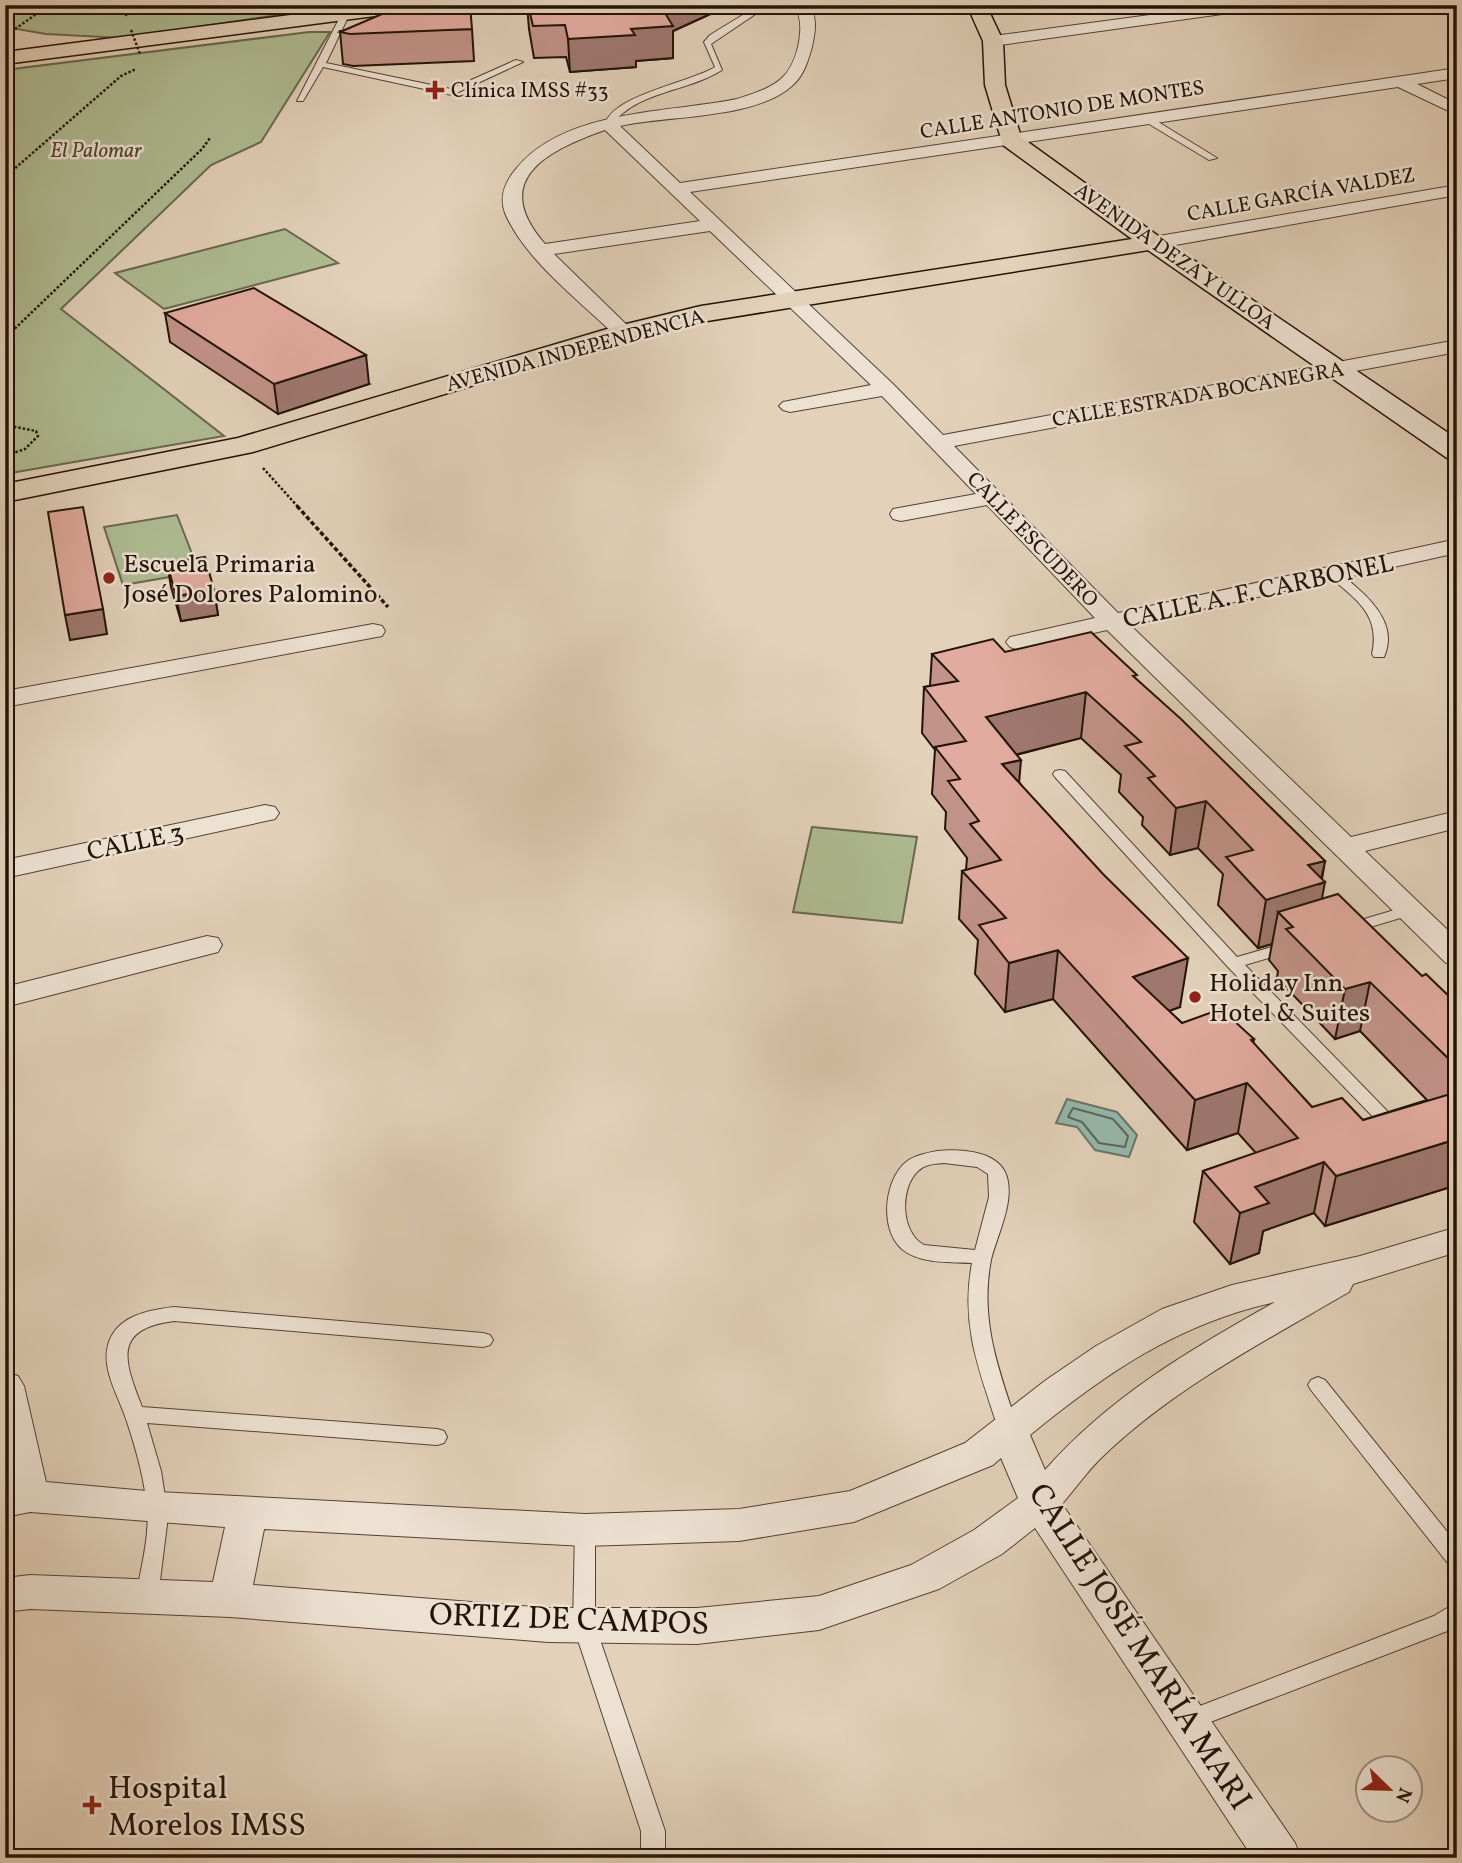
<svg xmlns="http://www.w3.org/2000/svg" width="1462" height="1863" font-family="Vollkorn,serif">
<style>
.green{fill:#afbc93;stroke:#69684e;stroke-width:2}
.water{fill:#96b8ab;stroke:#68766a;stroke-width:2}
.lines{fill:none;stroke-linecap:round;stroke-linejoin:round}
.shore{stroke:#5c665a;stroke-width:2}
.service-casing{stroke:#534234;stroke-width:2}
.minor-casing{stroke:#534234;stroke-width:2}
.secondary-casing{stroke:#231308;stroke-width:3}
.primary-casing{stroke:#231308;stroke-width:3}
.path-far1{stroke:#231308;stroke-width:2.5;stroke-dasharray:2.5 2;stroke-linecap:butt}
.path{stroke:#231308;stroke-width:3.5;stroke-dasharray:4.5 2.5;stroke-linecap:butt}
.service{fill:#ede1d2;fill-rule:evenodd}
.minor{fill:#ede1d2;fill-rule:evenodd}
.secondary{fill:#ede1d2;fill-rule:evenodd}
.primary{fill:#e3d1ba;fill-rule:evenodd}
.path-bridge{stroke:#231308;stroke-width:2.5;stroke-dasharray:2.5 2;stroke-linecap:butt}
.wall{fill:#c29389;stroke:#231308;stroke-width:2;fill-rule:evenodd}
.shaded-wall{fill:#9e786f;stroke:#231308;stroke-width:2}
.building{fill:#e2ab9f;stroke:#231308;stroke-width:2}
.poi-dot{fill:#8f2418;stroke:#ede1d2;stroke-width:2.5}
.labels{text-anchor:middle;stroke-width:5;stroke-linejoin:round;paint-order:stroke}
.far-poi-label{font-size:21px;fill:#231308;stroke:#ede1d2;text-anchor:start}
.far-street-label{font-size:21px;fill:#231308;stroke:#ede1d2}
.far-park-label{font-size:21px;font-style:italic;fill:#4d4632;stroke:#ede1d2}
.poi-label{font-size:26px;fill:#231308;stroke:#ede1d2;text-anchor:start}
.street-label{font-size:26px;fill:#231308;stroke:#ede1d2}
.near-street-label{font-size:32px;fill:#231308;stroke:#ede1d2}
.near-poi-label{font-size:32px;fill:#231308;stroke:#ede1d2;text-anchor:start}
</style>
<rect width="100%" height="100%" fill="#e3d1ba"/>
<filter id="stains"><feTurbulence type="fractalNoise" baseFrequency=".00286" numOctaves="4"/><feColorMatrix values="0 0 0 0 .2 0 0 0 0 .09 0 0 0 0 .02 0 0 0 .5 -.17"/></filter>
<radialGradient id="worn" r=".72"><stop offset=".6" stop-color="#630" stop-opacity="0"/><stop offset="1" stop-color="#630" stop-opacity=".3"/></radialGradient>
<path class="green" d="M 5,5 L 297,5 L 284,13 L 271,16 L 122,38 L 46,34 L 5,27 Z
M 309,32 L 330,32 L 261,142 L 211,165 L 61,309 L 224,436 L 5,474 L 5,70 Z
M 285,229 L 338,263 L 164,309 L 115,273 Z
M 177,515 L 199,572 L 123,585 L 104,527 Z
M 812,827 L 917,837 L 902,923 L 793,912 Z"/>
<path class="water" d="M 1067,1099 L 1117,1112 L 1137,1135 L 1129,1157 L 1095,1150 L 1077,1127 L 1056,1123 Z"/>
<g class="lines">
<path class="shore" d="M 1073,1108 L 1113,1119 L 1128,1136 L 1125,1147 L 1099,1143 L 1082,1122 L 1068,1117 Z"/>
<g class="service-casing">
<path id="service" d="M 759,5 L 769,5 L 711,44 L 722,70 C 688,92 635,91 611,126 L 605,126 C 609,96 689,83 715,67 L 704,42 L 710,35 Z
M 345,13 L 349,15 L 326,63 L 451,89 L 516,60 L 523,62 L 452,95 L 323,67 L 303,101 L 297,101 L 341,15 Z
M 1144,117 L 1150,117 L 1217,158 L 1209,160 L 1144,121 Z
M 1333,569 C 1342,572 1348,580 1355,586 C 1376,604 1397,628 1384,657 L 1374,657 L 1372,654 C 1381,614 1355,599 1329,576 L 1327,573 Z
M 1060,770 L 1065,771 L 1237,957 L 1289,942 L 1295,944 L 1297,947 L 1295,950 L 1245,965 L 1391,1115 L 1394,1119 L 1391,1123 L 1379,1123 L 1228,967 L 1055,777 L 1053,774 L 1055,771 Z
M 1411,905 L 1417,907 L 1419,910 L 1417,913 L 1347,934 L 1339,929 L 1341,926 Z
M 937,1151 C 958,1149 994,1150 1005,1172 C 1017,1198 997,1235 991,1260 C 979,1322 1000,1373 1019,1431 L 1016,1437 L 1009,1439 L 1002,1437 L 999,1431 C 980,1372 960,1326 972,1263 C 951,1262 921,1264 903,1250 C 879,1231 884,1180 906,1162 C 915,1155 927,1153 937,1151 ZM 944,1163 L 977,1167 L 988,1174 L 989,1197 L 975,1250 L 924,1245 C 901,1233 899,1189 918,1171 C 925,1164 934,1164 944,1163 Z
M 174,1307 L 483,1333 L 490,1335 L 493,1340 L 490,1345 L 483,1347 L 174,1321 C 112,1329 124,1361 142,1407 L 437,1429 L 444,1431 L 447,1437 L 444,1443 L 437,1445 L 147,1423 L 161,1471 L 168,1516 L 158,1597 L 155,1603 L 147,1606 L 139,1603 L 136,1597 C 141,1567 150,1536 147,1506 C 144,1478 136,1449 127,1422 C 120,1399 101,1370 108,1345 C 116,1316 148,1310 174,1307 Z
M 1318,1377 L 1325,1380 L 1457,1544 L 1457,1569 L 1450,1566 L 1311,1390 L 1308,1385 L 1311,1380 Z
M 585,1521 L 592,1524 L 595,1530 L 595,1625 L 665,1831 L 665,1858 L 641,1858 L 641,1831 L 573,1625 L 575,1530 L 578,1524 Z
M 1457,1602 L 1457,1624 L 1450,1630 L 1187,1731 L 1179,1728 L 1176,1721 L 1179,1714 L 1434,1616 Z"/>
</g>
<g class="minor-casing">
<path id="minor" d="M 794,5 L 809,5 C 818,18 815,32 812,47 C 808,61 804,75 793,85 C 755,120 669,115 620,126 L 680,183 L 1457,68 L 1457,78 L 1417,84 L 1457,104 L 1457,115 L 1398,87 L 690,192 L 894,385 L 943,435 L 1457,340 L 1457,352 L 954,446 L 1118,613 L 1457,539 L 1457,553 L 1130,625 L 1351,837 L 1457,811 L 1457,828 L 1365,851 L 1457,939 L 1457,965 L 1446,963 L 1107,630 L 1019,650 L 1010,647 L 1006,642 L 1010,637 L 1095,618 L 987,505 L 901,521 L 893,519 L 890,514 L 893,509 L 976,494 L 882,396 L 790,412 L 783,410 L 779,406 L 783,402 L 871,385 L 710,231 L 554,254 L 630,328 L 633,332 L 630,336 L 616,336 C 581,302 524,259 505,213 C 499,196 505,182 516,169 C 564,109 669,113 737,99 C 752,94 770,89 782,78 C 798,63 807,23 794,5 ZM 605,130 L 700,221 L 545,244 C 489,180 546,151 605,130 Z
M 1224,5 L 1265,5 L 1258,9 L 993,46 L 985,41 L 993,36 Z
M 1457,185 L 1457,195 L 1153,249 L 1144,243 L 1153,237 Z
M 373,624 L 382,626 L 385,631 L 382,636 L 5,707 L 5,691 Z
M 265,805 L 275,807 L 279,813 L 275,819 L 5,878 L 5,860 Z
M 207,936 L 218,938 L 222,945 L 218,952 L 5,1007 L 5,987 Z
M 1457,1227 L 1457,1252 L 1353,1284 L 1349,1292 C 1263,1342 1172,1389 1100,1459 C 1086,1473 1075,1489 1062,1504 L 1295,1843 L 1301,1858 L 1253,1858 L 1035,1528 L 1002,1554 L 939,1589 L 819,1630 L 697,1644 L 548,1642 L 230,1617 L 30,1609 L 5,1612 L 5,1578 L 30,1575 L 213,1582 L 225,1527 L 30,1512 L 5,1517 L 5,1485 L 8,1485 L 5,1472 L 5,1372 L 18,1376 L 24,1386 L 46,1482 L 158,1492 L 585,1514 L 739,1509 L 850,1491 L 965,1443 L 1046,1380 L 1096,1346 L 1162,1309 L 1232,1285 L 1360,1256 ZM 1275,1302 C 1191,1349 1109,1397 1045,1470 L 1030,1435 C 1106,1373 1177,1324 1275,1302 ZM 1001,1458 L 1018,1498 L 974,1530 L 911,1565 L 819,1596 L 697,1608 L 548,1608 L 253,1585 L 264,1529 L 585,1546 L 739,1541 L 854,1522 L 993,1465 Z"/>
</g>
<g class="secondary-casing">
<path id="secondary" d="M 1153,236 L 1161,238 L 1457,439 L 1457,460 L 1447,458 L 1145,248 L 1141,243 L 1145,238 Z"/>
</g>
<g class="primary-casing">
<path id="primary" d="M 367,5 L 422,5 L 413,11 L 5,64 L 5,52 Z
M 967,5 L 986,5 L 1003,41 L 1005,85 L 1021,137 L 1161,238 L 1165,243 L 1161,248 L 701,322 L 630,338 L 253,452 L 5,502 L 5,484 L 238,438 L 614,327 L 701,306 L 1132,239 L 1003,145 L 985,85 L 983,41 Z"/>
</g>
<path class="path-far1" d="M 123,5 L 127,18
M 15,29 L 49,5
M 5,177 L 121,76 L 136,69
M 5,338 L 202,149 L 210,138
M 5,425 L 36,431 L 38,436 L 25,449 L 5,456
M 263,468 L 299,508"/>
<path class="path" d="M 297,506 L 388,607"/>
<use href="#service" class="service"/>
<use href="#minor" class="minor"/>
<use href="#secondary" class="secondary"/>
<use href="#primary" class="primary"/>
<path class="path-bridge" d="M 131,30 L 140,54"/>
</g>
<path class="wall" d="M 527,5 L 730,5 L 673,31 L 673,58 L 636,61 L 636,67 L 570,72 L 566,57 L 534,58 L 529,29 Z
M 472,29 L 474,61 L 353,66 L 343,64 L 340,31 Z
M 165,313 L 369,384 L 278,414 L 170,342 Z
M 167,563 L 214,590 L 218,615 L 181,621 L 171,587 Z
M 1005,652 L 1136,679 L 1325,861 L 1322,879 L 1322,899 L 1457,1004 L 1457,1185 L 1325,1226 L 1314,1213 L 1263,1231 L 1259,1253 L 1230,1264 L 1194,1222 L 1203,1171 L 1256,1153 L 1238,1133 L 1187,1150 L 1053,999 L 1005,1012 L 975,974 L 978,940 L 959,919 L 962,871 L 966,870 L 967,858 L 945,829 L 946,812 L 932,794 L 935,750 L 922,733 L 924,687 L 930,686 L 932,654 ZM 1081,738 L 1121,775 L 1119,792 L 1143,817 L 1142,825 L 1170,855 L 1198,848 L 1223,874 L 1218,905 L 1258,948 L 1272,944 L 1269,960 L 1278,971 L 1277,978 L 1335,1039 L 1360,1031 L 1427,1100 L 1363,1120 L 1312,1107 L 1253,1043 L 1182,1023 L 1169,1011 L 1180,1007 L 1019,782 L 1016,755 Z"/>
<path class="shaded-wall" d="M 660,5 L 730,5 L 673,31 L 673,58 L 636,61 L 636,67 L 570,72 L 568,39 L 631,29 Z
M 366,355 L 369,384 L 278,414 L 274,384 Z
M 214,590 L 218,615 L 181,621 L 176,596 Z
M 103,609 L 107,634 L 70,640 L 65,615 Z
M 1086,692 L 1081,738 L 982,763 L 986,717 Z
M 1021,760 L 1017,807 L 1002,764 Z
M 1206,801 L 1198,848 L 1170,855 L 1176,808 Z
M 1325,861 L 1320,884 L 1325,882 L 1316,931 L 1293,927 L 1278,912 L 1272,944 L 1258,948 L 1266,900 L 1308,865 Z
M 1058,950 L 1053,999 L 1005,1012 L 1009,963 Z
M 1188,958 L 1180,1007 L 1127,1026 L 1133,977 Z
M 1370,982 L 1360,1031 L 1335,1039 L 1345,989 Z
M 1254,1039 L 1238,1133 L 1187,1150 L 1195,1100 L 1251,1040 Z
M 1457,1139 L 1457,1185 L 1325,1226 L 1336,1176 Z
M 1324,1162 L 1314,1213 L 1263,1231 L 1259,1253 L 1230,1264 L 1240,1213 L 1255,1187 Z"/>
<path class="building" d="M 403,5 L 470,5 L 472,29 L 350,34 L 340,32 Z
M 528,5 L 660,5 L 673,26 L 631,29 L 635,35 L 568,39 L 565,25 L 533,26 Z
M 254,288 L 366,355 L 274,384 L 165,313 Z
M 83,507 L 103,609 L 65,615 L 48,512 Z
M 205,557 L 214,590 L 176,596 L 167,563 Z
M 1091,632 L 1137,675 L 1133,676 L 1181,719 L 1325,861 L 1308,865 L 1325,882 L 1266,900 L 1226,857 L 1253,850 L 1206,801 L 1176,808 L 1148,778 L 1155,776 L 1125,746 L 1141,742 L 1086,692 L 986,717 L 1021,760 L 1002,764 L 1103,874 L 1188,958 L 1133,977 L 1182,1023 L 1221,1009 L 1254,1039 L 1251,1040 L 1312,1107 L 1342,1098 L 1363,1120 L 1457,1092 L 1457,1139 L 1336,1176 L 1324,1162 L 1255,1187 L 1269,1203 L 1240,1213 L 1203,1171 L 1298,1138 L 1247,1083 L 1195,1100 L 1058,950 L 1009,963 L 979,925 L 1006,918 L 962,871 L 1001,860 L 970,824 L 979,821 L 948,781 L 960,779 L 935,747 L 966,741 L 924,687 L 958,681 L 932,654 L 993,639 L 1005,652 Z
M 1338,894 L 1422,976 L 1426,974 L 1457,1004 L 1457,1067 L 1370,982 L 1345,989 L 1286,929 L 1293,927 L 1278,912 Z"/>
<g class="poi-dot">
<path d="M431.5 79.5h7v7h7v7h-7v7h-7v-7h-7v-7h7z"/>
<circle cx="109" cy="578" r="7"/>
<circle cx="1195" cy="997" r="7"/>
<path d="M88.5 1794.5h7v7h7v7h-7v7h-7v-7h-7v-7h7z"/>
</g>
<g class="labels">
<g class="far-poi-label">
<text x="451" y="97">Clínica IMSS #33</text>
</g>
<g class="far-street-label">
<text transform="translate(1062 109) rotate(-9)" y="7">CALLE ANTONIO DE MONTES</text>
<text transform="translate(1301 194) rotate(-10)" y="7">CALLE GARCÍA VALDEZ</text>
<text transform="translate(1175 256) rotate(35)" y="7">AVENIDA DEZA Y ULLOA</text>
<text transform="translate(575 350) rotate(-15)" y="7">AVENIDA INDEPENDENCIA</text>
<text transform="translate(1198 394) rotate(-10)" y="7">CALLE ESTRADA BOCANEGRA</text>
<text transform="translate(1033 539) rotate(46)" y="7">CALLE ESCUDERO</text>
</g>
<g class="far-park-label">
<text x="96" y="157">El Palomar</text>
</g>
<g class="poi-label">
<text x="123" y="572">Escuela Primaria<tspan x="123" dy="30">José Dolores Palomino</tspan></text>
<text x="1209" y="991">Holiday Inn<tspan x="1209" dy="30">Hotel &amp; Suites</tspan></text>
</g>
<g class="street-label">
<text transform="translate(1258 590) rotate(-12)" y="9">CALLE A. F. CARBONEL</text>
<text transform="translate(135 841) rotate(-12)" y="9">CALLE 3</text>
</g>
<g class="near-street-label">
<text transform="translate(569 1618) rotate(2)" y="11">ORTIZ DE CAMPOS</text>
<text transform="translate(1141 1646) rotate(57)" y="11">CALLE JOSÉ MARÍA MARI</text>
</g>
<g class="near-poi-label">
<text x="108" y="1798">Hospital<tspan x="108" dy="37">Morelos IMSS</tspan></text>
</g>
</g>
<rect width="1462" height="1863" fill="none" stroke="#e3d1ba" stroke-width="28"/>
<rect x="7" y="7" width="1448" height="1849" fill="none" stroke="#231308" stroke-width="3.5"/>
<rect x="14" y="14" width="1434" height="1835" fill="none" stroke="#231308" stroke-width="2"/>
<g transform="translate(1389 1789) rotate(113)"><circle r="33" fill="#ede1d2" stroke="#9c8f81" stroke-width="2"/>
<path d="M0-5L12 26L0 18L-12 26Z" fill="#8f2418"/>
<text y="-10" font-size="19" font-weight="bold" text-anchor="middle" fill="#231308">N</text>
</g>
<rect width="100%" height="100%" filter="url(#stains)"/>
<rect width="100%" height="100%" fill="url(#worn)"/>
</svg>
